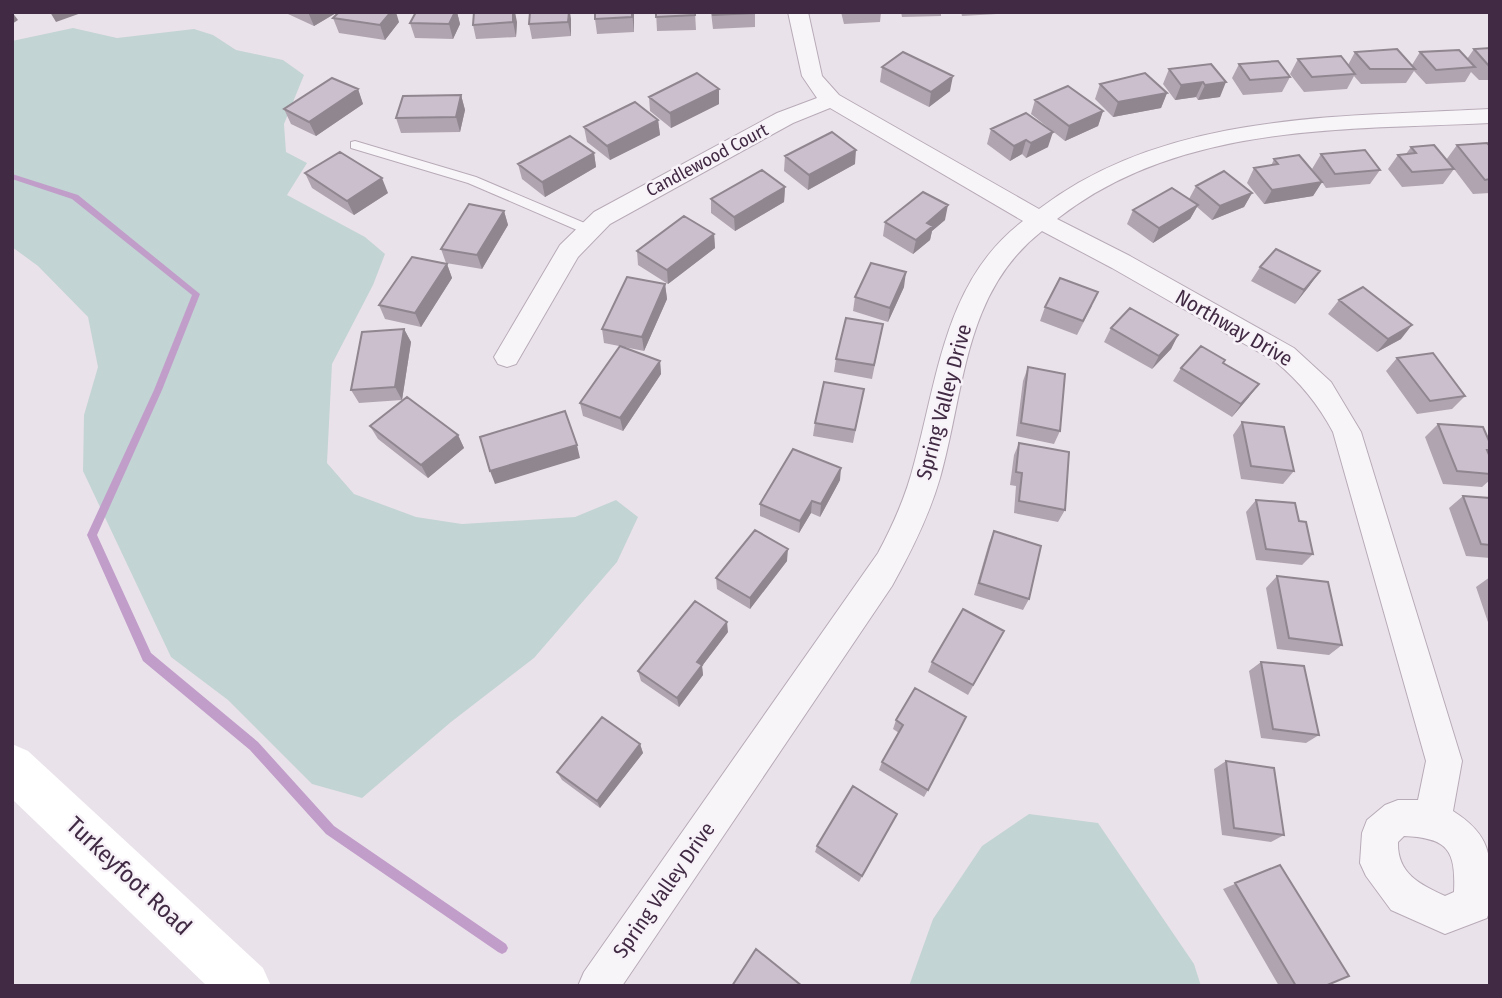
<svg xmlns="http://www.w3.org/2000/svg" width="1502" height="998" font-family="'Fira Sans Condensed',sans-serif">
<style>
.green{fill:#c3d4d4}
.lines{fill:none;stroke-linecap:round;stroke-linejoin:round}
.stream{fill:#c19dca;fill-rule:evenodd}
.service-casing{stroke:#b7abb8;stroke-width:2}
.minor-casing{stroke:#b7abb8;stroke-width:2}
.service{fill:#f8f5f9;fill-rule:evenodd}
.minor{fill:#f8f5f9;fill-rule:evenodd}
.secondary{fill:#fff;fill-rule:evenodd}
.wall{fill:#afa4b0}
.shaded-wall{fill:#8f8690}
.building{fill:#ccbfcd;stroke:#8f8690;stroke-width:2}
.labels{text-anchor:middle;stroke-width:5;stroke-linejoin:round;paint-order:stroke}
.far-street-label{font-size:18px;fill:#412a43;stroke:#f7f2f8}
.street-label{font-size:21px;fill:#412a43;stroke:#f7f2f8}
.near-street-label{font-size:24px;fill:#412a43;stroke:#f7f2f8}
</style>
<rect width="100%" height="100%" fill="#eae2ea"/>
<path class="green" d="M 73,28 L 117,38 L 194,29 L 213,35 L 236,50 L 283,60 L 304,75 L 284,124 L 286,152 L 307,163 L 287,195 L 365,237 L 385,254 L 373,285 L 332,364 L 327,463 L 354,494 L 416,517 L 462,524 L 575,517 L 616,500 L 638,517 L 617,562 L 534,658 L 451,722 L 362,798 L 312,784 L 228,700 L 171,657 L 83,471 L 84,415 L 98,367 L 88,317 L 38,266 L 12,247 L 12,41 Z
M 1029,814 L 1098,823 L 1194,964 L 1201,986 L 909,986 L 933,919 L 982,846 Z"/>
<g class="lines">
<path class="stream" d="M 12,174 L 78,195 L 200,294 L 162,390 L 97,535 L 151,653 L 258,742 L 334,826 L 506,944 L 508,948 L 506,952 L 502,954 L 498,952 L 326,834 L 250,750 L 143,661 L 87,535 L 154,390 L 192,295 L 72,199 L 12,179 Z"/>
<g class="service-casing">
<path id="service" d="M 355,141 L 476,177 L 594,227 L 595,230 L 594,233 L 584,233 L 468,183 L 351,148 L 351,142 Z"/>
</g>
<g class="minor-casing">
<path id="minor" d="M 788,12 L 808,12 L 822,76 L 839,95 L 1039,209 C 1166,112 1337,117 1490,109 L 1490,123 C 1343,130 1179,123 1057,219 L 1130,256 L 1294,348 L 1331,382 L 1361,432 L 1462,761 L 1453,811 C 1497,839 1490,862 1490,910 L 1487,918 L 1445,934 L 1391,910 L 1366,876 L 1360,863 L 1362,833 L 1367,820 L 1385,805 L 1398,800 L 1418,800 L 1426,761 L 1333,432 C 1318,404 1300,382 1276,362 L 1112,268 L 1042,231 C 963,293 965,390 940,478 C 929,516 911,552 892,586 L 622,986 L 578,986 L 584,972 L 878,553 C 893,525 906,496 914,464 C 938,377 945,280 1023,221 L 830,108 L 793,123 L 610,224 L 578,257 L 516,364 L 507,367 L 498,364 L 494,357 L 560,245 L 594,212 L 777,113 L 817,98 L 802,76 ZM 1404,836 C 1448,838 1456,850 1454,892 L 1445,896 C 1419,884 1397,873 1398,842 Z"/>
</g>
<use href="#service" class="service"/>
<use href="#minor" class="minor"/>
<path class="secondary" d="M 12,744 L 28,751 L 263,968 L 271,986 L 207,986 L 12,799 Z"/>
</g>
<path class="wall" d="M 288,12 L 336,12 L 336,13 L 314,26 L 288,14 Z
M 416,12 L 457,12 L 460,24 L 453,39 L 415,38 L 410,23 Z
M 656,12 L 695,12 L 696,30 L 657,31 Z
M 711,12 L 755,12 L 755,27 L 713,29 Z
M 841,12 L 881,12 L 880,22 L 844,24 Z
M 901,12 L 941,12 L 941,16 L 902,17 Z
M 961,12 L 997,12 L 997,14 L 962,16 Z
M 1134,12 L 1152,12 L 1135,14 Z
M 634,16 L 634,32 L 597,34 L 595,19 Z
M 333,18 L 399,22 L 385,40 L 339,33 Z
M 571,19 L 571,36 L 532,39 L 529,24 Z
M 517,22 L 516,37 L 476,39 L 473,25 Z
M 1490,48 L 1490,80 L 1479,80 L 1471,72 L 1465,82 L 1426,84 L 1414,71 L 1406,83 L 1361,84 L 1354,76 L 1347,89 L 1304,92 L 1290,74 L 1298,59 L 1348,65 L 1355,52 L 1412,65 L 1420,52 L 1467,59 L 1474,49 Z
M 1211,64 L 1220,97 L 1198,100 L 1196,97 L 1175,100 L 1163,84 L 1169,69 Z
M 1239,64 L 1290,77 L 1282,92 L 1243,95 L 1232,78 Z
M 882,67 L 950,91 L 929,107 L 880,82 Z
M 1100,84 L 1167,93 L 1161,108 L 1113,117 L 1095,99 Z
M 358,89 L 363,104 L 316,136 L 291,124 L 284,109 Z
M 461,95 L 465,110 L 460,132 L 401,133 L 396,118 Z
M 649,97 L 719,104 L 671,128 L 650,111 Z
M 1035,100 L 1103,111 L 1098,126 L 1065,141 L 1031,114 Z
M 658,120 L 660,135 L 610,160 L 587,142 L 584,127 Z
M 991,129 L 1048,147 L 1026,158 L 1022,154 L 1010,161 L 987,144 Z
M 1457,145 L 1490,146 L 1490,193 L 1473,194 L 1454,169 L 1443,184 L 1402,187 L 1388,169 L 1398,155 L 1406,154 L 1411,147 L 1446,160 Z
M 594,153 L 596,167 L 545,197 L 522,179 L 518,164 Z
M 1321,154 L 1380,170 L 1370,184 L 1326,188 L 1322,182 L 1313,196 L 1264,204 L 1247,183 L 1254,168 L 1271,166 L 1274,159 L 1319,178 L 1312,169 Z
M 785,156 L 855,164 L 808,190 L 784,171 Z
M 305,173 L 388,193 L 354,215 L 312,188 Z
M 1196,186 L 1252,193 L 1244,207 L 1212,220 L 1197,207 L 1190,219 L 1153,243 L 1127,224 L 1133,210 L 1189,199 Z
M 785,187 L 784,202 L 735,231 L 711,213 L 711,199 Z
M 504,211 L 508,225 L 482,269 L 446,263 L 441,249 Z
M 945,220 L 932,231 L 930,240 L 913,254 L 883,236 L 885,222 Z
M 714,234 L 715,248 L 668,284 L 638,265 L 637,251 Z
M 447,264 L 452,278 L 421,327 L 385,319 L 379,305 Z
M 1260,267 L 1310,285 L 1295,304 L 1251,281 Z
M 665,284 L 667,299 L 644,351 L 604,343 L 602,329 Z
M 904,287 L 888,322 L 853,311 L 855,297 Z
M 1339,300 L 1401,339 L 1377,352 L 1328,314 Z
M 1092,306 L 1077,335 L 1040,321 L 1045,307 Z
M 883,324 L 872,379 L 834,372 L 836,359 Z
M 1111,328 L 1178,335 L 1171,349 L 1152,369 L 1104,342 Z
M 404,329 L 411,342 L 402,400 L 359,403 L 351,390 Z
M 1397,358 L 1465,396 L 1452,409 L 1417,414 L 1386,371 Z
M 660,361 L 661,374 L 623,431 L 583,416 L 580,403 Z
M 1223,364 L 1249,397 L 1232,417 L 1173,381 L 1181,368 Z
M 1028,367 L 1060,431 L 1054,444 L 1016,436 L 1023,381 Z
M 864,389 L 853,443 L 813,436 L 815,423 Z
M 1242,422 L 1294,471 L 1283,484 L 1241,479 L 1233,435 Z
M 1438,424 L 1490,443 L 1490,453 L 1489,454 L 1490,457 L 1490,480 L 1482,487 L 1443,484 L 1425,437 Z
M 370,426 L 458,435 L 464,448 L 428,478 L 378,439 Z
M 1019,443 L 1065,510 L 1058,522 L 1014,513 L 1016,486 L 1010,485 L 1014,455 Z
M 840,480 L 820,517 L 811,513 L 799,533 L 760,516 L 760,504 Z
M 1463,496 L 1490,498 L 1490,558 L 1466,556 L 1449,508 Z
M 1256,500 L 1299,521 L 1313,554 L 1302,565 L 1256,560 L 1246,512 Z
M 994,531 L 1029,599 L 1023,610 L 974,595 L 989,543 Z
M 787,561 L 750,609 L 717,589 L 716,578 Z
M 1277,576 L 1342,645 L 1329,655 L 1277,649 L 1266,588 Z
M 1490,577 L 1490,628 L 1476,587 Z
M 1004,631 L 968,695 L 928,672 L 932,662 Z
M 728,632 L 702,666 L 703,675 L 679,707 L 641,681 L 638,671 Z
M 1261,662 L 1319,735 L 1306,743 L 1261,738 L 1249,671 Z
M 915,688 L 928,790 L 924,797 L 879,770 L 882,762 L 899,733 L 893,729 L 896,720 Z
M 640,744 L 643,753 L 600,808 L 562,780 L 557,772 Z
M 1226,761 L 1284,835 L 1271,842 L 1222,835 L 1214,769 Z
M 897,814 L 859,882 L 815,852 L 817,846 Z
M 1280,865 L 1325,986 L 1279,986 L 1223,889 Z"/>
<path class="shaded-wall" d="M 12,12 L 18,20 L 12,24 Z
M 50,12 L 84,12 L 56,22 Z
M 308,12 L 336,12 L 336,13 L 314,26 Z
M 391,12 L 396,12 L 399,22 L 385,40 L 380,25 Z
M 455,12 L 457,12 L 460,24 L 453,39 L 449,24 Z
M 513,12 L 515,12 L 517,22 L 516,37 L 513,22 Z
M 569,12 L 570,12 L 571,19 L 571,36 L 568,22 Z
M 632,12 L 634,12 L 634,32 Z
M 953,76 L 950,91 L 929,107 L 931,92 Z
M 1203,82 L 1196,97 L 1175,100 L 1181,85 Z
M 1226,82 L 1220,97 L 1198,100 L 1205,85 Z
M 358,89 L 363,104 L 316,136 L 309,122 Z
M 719,89 L 719,104 L 671,128 L 670,113 Z
M 1167,93 L 1161,108 L 1113,117 L 1118,102 Z
M 461,95 L 465,110 L 460,132 L 456,117 Z
M 1103,111 L 1098,126 L 1065,141 L 1069,126 Z
M 658,120 L 660,135 L 610,160 L 607,146 Z
M 1053,132 L 1048,147 L 1026,158 L 1031,143 Z
M 1026,140 L 1022,154 L 1010,161 L 1014,146 Z
M 856,150 L 855,164 L 808,190 L 809,175 Z
M 594,153 L 596,167 L 545,197 L 542,182 Z
M 382,178 L 388,193 L 354,215 L 347,201 Z
M 1322,182 L 1313,196 L 1264,204 L 1272,190 Z
M 785,187 L 784,202 L 735,231 L 734,217 Z
M 1252,193 L 1244,207 L 1212,220 L 1220,206 Z
M 948,205 L 945,220 L 932,231 L 930,240 L 913,254 L 916,240 L 927,223 Z
M 1198,205 L 1190,219 L 1153,243 L 1159,228 Z
M 504,211 L 508,225 L 482,269 L 477,255 Z
M 714,234 L 715,248 L 668,284 L 667,270 Z
M 447,264 L 452,278 L 421,327 L 415,313 Z
M 1320,271 L 1310,285 L 1295,304 L 1304,290 Z
M 906,272 L 904,287 L 888,322 L 890,308 Z
M 665,284 L 667,299 L 644,351 L 642,337 Z
M 1412,325 L 1401,339 L 1377,352 L 1388,339 Z
M 404,329 L 411,342 L 402,400 L 395,387 Z
M 1178,335 L 1171,349 L 1152,369 L 1159,356 Z
M 660,361 L 661,374 L 623,431 L 620,418 Z
M 1259,384 L 1249,397 L 1232,417 L 1241,404 Z
M 458,435 L 464,448 L 428,478 L 421,465 Z
M 577,445 L 580,458 L 495,484 L 490,471 Z
M 841,468 L 840,480 L 820,517 L 821,504 Z
M 812,501 L 811,513 L 799,533 L 800,521 Z
M 788,549 L 787,561 L 750,609 L 750,598 Z
M 727,622 L 728,632 L 702,666 L 703,675 L 679,707 L 677,698 L 697,662 Z
M 640,744 L 643,753 L 600,808 L 597,801 Z"/>
<path class="building" d="M 339,12 L 391,12 L 380,25 L 333,18 Z
M 416,12 L 455,12 L 449,24 L 410,23 Z
M 474,12 L 513,12 L 513,22 L 473,25 Z
M 530,12 L 569,12 L 568,22 L 529,24 Z
M 595,12 L 632,12 L 632,17 L 595,19 Z
M 656,12 L 695,12 L 695,15 L 656,17 Z
M 712,12 L 755,12 L 755,13 L 713,15 Z
M 1490,48 L 1490,66 L 1489,66 L 1474,49 Z
M 1397,49 L 1415,69 L 1370,69 L 1355,52 Z
M 1459,50 L 1475,67 L 1436,70 L 1420,52 Z
M 903,52 L 953,76 L 931,92 L 882,67 Z
M 1341,56 L 1355,74 L 1312,77 L 1298,59 Z
M 1278,61 L 1290,77 L 1250,80 L 1239,64 Z
M 1211,64 L 1226,82 L 1205,85 L 1203,82 L 1181,85 L 1169,69 Z
M 697,73 L 719,89 L 670,113 L 649,97 Z
M 1145,73 L 1167,93 L 1118,102 L 1100,84 Z
M 332,78 L 358,89 L 309,122 L 284,109 Z
M 1068,86 L 1103,111 L 1069,126 L 1035,100 Z
M 461,95 L 456,117 L 396,118 L 403,96 Z
M 635,102 L 658,120 L 607,146 L 584,127 Z
M 1026,113 L 1053,132 L 1031,143 L 1026,140 L 1014,146 L 991,129 Z
M 832,132 L 856,150 L 809,175 L 785,156 Z
M 570,136 L 594,153 L 542,182 L 518,164 Z
M 1487,143 L 1490,146 L 1490,179 L 1485,180 L 1457,145 Z
M 1434,145 L 1454,169 L 1412,172 L 1398,155 L 1416,153 L 1411,147 Z
M 1365,150 L 1380,170 L 1335,174 L 1321,154 Z
M 340,152 L 382,178 L 347,201 L 305,173 Z
M 1299,155 L 1322,182 L 1272,190 L 1254,168 L 1278,164 L 1274,159 Z
M 762,170 L 785,187 L 734,217 L 711,199 Z
M 1224,171 L 1252,193 L 1220,206 L 1196,186 Z
M 1172,188 L 1198,205 L 1159,228 L 1133,210 Z
M 923,192 L 948,205 L 927,223 L 933,226 L 916,240 L 885,222 Z
M 469,204 L 504,211 L 477,255 L 441,249 Z
M 684,216 L 714,234 L 667,270 L 637,251 Z
M 1276,249 L 1320,271 L 1304,290 L 1260,267 Z
M 412,257 L 447,264 L 415,313 L 379,305 Z
M 871,263 L 906,272 L 890,308 L 855,297 Z
M 627,277 L 665,284 L 642,337 L 602,329 Z
M 1060,278 L 1098,292 L 1083,321 L 1045,307 Z
M 1363,287 L 1412,325 L 1388,339 L 1339,300 Z
M 1130,308 L 1178,335 L 1159,356 L 1111,328 Z
M 846,318 L 883,324 L 874,365 L 836,359 Z
M 404,329 L 395,387 L 351,390 L 362,332 Z
M 620,346 L 660,361 L 620,418 L 580,403 Z
M 1201,346 L 1225,360 L 1223,363 L 1259,384 L 1241,404 L 1181,368 Z
M 1433,353 L 1465,396 L 1430,401 L 1397,358 Z
M 1028,367 L 1065,374 L 1060,431 L 1021,423 Z
M 824,382 L 864,389 L 855,430 L 815,423 Z
M 407,397 L 458,435 L 421,465 L 370,426 Z
M 565,411 L 577,445 L 490,471 L 480,437 Z
M 1242,422 L 1284,427 L 1294,471 L 1251,466 Z
M 1438,424 L 1483,427 L 1490,443 L 1490,450 L 1487,450 L 1490,457 L 1490,474 L 1457,471 Z
M 1019,443 L 1069,452 L 1065,510 L 1019,501 L 1022,473 L 1016,472 Z
M 793,449 L 841,468 L 821,504 L 812,501 L 800,521 L 760,504 Z
M 1463,496 L 1490,498 L 1490,545 L 1481,544 Z
M 1256,500 L 1295,503 L 1299,521 L 1306,522 L 1313,554 L 1266,549 Z
M 755,530 L 788,549 L 750,598 L 716,578 Z
M 994,531 L 1041,546 L 1029,599 L 979,583 Z
M 1277,576 L 1328,582 L 1342,645 L 1289,638 Z
M 695,601 L 727,622 L 697,662 L 702,665 L 677,698 L 638,671 Z
M 963,609 L 1004,631 L 973,685 L 932,662 Z
M 1261,662 L 1304,666 L 1319,735 L 1273,729 Z
M 915,688 L 966,717 L 928,790 L 882,762 L 903,725 L 896,720 Z
M 602,717 L 640,744 L 597,801 L 557,772 Z
M 1226,761 L 1274,768 L 1284,835 L 1234,828 Z
M 853,786 L 897,814 L 862,876 L 817,846 Z
M 1280,865 L 1349,976 L 1325,986 L 1296,986 L 1235,883 Z
M 756,949 L 802,986 L 732,986 Z"/>
<g class="labels">
<g class="far-street-label">
<text transform="translate(707 160) rotate(-28)" y="6">Candlewood Court</text>
</g>
<g class="street-label">
<text transform="translate(1234 328) rotate(30)" y="7">Northway Drive</text>
<text transform="translate(944 402) rotate(-75)" y="7">Spring Valley Drive</text>
<text transform="translate(664 890) rotate(-55)" y="7">Spring Valley Drive</text>
</g>
<g class="near-street-label">
<text transform="translate(129 876) rotate(43)" y="8">Turkeyfoot Road</text>
</g>
</g>
<rect width="1502" height="998" fill="none" stroke="#412a43" stroke-width="28"/>
</svg>
